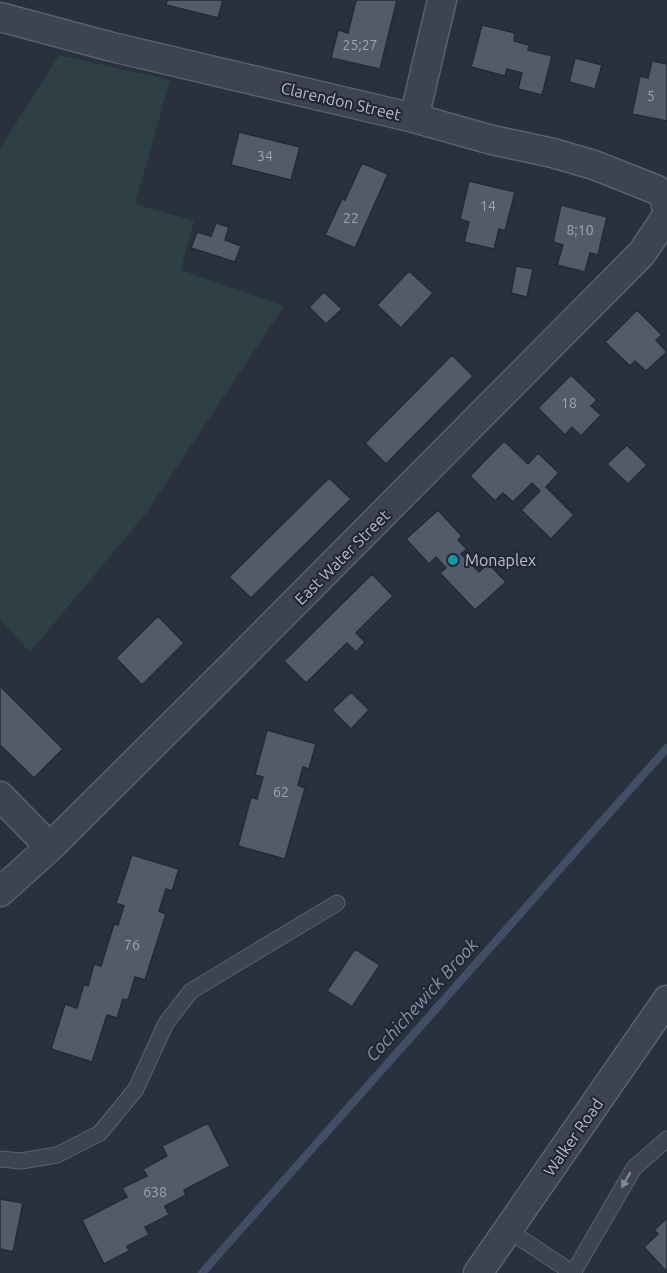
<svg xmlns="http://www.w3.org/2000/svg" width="667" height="1273" font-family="Ubuntu,sans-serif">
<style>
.green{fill:#2e4043}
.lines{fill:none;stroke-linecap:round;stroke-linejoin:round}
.stream{stroke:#414e65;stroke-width:8}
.building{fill:#535a69;stroke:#242a36;stroke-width:1.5}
.lane-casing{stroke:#5b616c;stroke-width:17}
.street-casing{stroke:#5b616c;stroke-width:31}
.lane{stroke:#3d434f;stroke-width:15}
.street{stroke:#3d434f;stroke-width:28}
.oneway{fill:#828792}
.culture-dot{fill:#0f9aa8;stroke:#222834;stroke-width:2}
.labels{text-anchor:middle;stroke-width:4.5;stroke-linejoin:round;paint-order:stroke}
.number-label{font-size:14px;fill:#a0a6b1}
.street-label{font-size:16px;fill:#babfc9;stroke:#222834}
.poi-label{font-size:16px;fill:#babfc9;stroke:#222834;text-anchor:start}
.water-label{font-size:18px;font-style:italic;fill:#8693ac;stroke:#222834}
</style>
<rect width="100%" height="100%" fill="#2a313e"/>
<path class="green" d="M 59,55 L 170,80 L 135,204 L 194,221 L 181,270 L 284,306 L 146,513 L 30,652 L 0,620 L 0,149 Z"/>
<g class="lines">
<path class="stream" d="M 202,1273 L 667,748"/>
</g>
<path class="building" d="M 167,0 L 223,0 L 218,18 L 166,5 Z
M 356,0 L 397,0 L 380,69 L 331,58 L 338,30 L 348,33 Z
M 482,25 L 515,33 L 514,41 L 529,45 L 528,50 L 552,56 L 542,95 L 518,89 L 522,73 L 507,69 L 505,76 L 471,67 Z
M 575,58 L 602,65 L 595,89 L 569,82 Z
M 652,61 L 667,64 L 667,121 L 632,114 L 640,76 L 648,78 Z
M 239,132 L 300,147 L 291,180 L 231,165 Z
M 362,163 L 388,174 L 355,248 L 325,235 L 342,199 L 345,200 Z
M 469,181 L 515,192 L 505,231 L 499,229 L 494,249 L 464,242 L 469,222 L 460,219 Z
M 561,205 L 607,217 L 598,255 L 590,253 L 585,272 L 557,265 L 563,245 L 553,242 Z
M 216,223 L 229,227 L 225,240 L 241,246 L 235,262 L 191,248 L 197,232 L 211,236 Z
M 516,266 L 533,269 L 527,297 L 511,293 Z
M 409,271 L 433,293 L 401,328 L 377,305 Z
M 324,292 L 342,309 L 326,324 L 309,307 Z
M 637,310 L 662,335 L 656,340 L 667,352 L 646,371 L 635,361 L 630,366 L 605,342 Z
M 452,355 L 473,376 L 386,464 L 365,443 Z
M 571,375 L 597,400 L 591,406 L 601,415 L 581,436 L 572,427 L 565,435 L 538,408 Z
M 504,441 L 528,464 L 538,453 L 559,473 L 546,487 L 574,515 L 551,539 L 521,510 L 540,491 L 532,483 L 513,502 L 503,493 L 495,501 L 470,476 Z
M 627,445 L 647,465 L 628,484 L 607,464 Z
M 329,478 L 351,499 L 251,598 L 229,577 Z
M 438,510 L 462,536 L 458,540 L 467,549 L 461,554 L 479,572 L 488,563 L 506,582 L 475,610 L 440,573 L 446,568 L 436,557 L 429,564 L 406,539 Z
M 372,574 L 393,596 L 356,633 L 365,642 L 356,652 L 347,643 L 306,683 L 284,661 Z
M 158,616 L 184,643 L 142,685 L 116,658 Z
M 0,686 L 63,749 L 34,778 L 0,745 Z
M 351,692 L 369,710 L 351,729 L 332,710 Z
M 267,730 L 316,744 L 309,769 L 303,767 L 298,785 L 305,788 L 285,859 L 238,846 L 251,797 L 257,799 L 263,777 L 255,775 Z
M 132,855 L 179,869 L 172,891 L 166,889 L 159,911 L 166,914 L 145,980 L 135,977 L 128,1000 L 123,999 L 117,1018 L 107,1015 L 92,1062 L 51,1049 L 65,1004 L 77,1008 L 84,984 L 88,986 L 94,964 L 101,966 L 114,924 L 118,925 L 124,906 L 116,903 Z
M 355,949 L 380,965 L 352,1007 L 327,991 Z
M 208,1123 L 230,1166 L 184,1190 L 186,1195 L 165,1206 L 169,1215 L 145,1227 L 149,1235 L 127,1246 L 129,1251 L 104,1264 L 82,1220 L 127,1197 L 122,1188 L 147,1176 L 143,1169 L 167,1156 L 162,1146 Z
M 0,1199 L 23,1203 L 13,1252 L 0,1249 Z
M 667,1218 L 667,1272 L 644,1247 L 658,1234 L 654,1230 Z"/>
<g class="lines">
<g class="lane-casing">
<path id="lane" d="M 0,1159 L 21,1161 L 57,1155 L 100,1133 L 136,1089 L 166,1023 L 191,991 L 337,903
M 508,1230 L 573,1273
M 573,1273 L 634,1168 L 667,1139"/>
</g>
<g class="street-casing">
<path id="street" d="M 0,17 L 112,47 L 414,118 L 492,140 L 553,153 L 594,165 L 657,190 L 663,195 L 667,208 L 666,217 L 642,253 L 234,664 L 50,847 L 0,892
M 414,118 L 442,0
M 0,796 L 50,847
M 478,1273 L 667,1000"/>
</g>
<use href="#lane" class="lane"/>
<use href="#street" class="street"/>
</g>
<defs><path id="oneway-solid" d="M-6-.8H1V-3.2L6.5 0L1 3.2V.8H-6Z" transform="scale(1.5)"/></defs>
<use class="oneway" href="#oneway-solid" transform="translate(626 1180) rotate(120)"/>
<circle class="culture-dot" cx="453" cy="560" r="6"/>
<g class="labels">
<g class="number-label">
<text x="360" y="50">25;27</text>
<text x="651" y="101">5</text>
<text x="265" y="161">34</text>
<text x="488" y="211">14</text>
<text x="351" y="223">22</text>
<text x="580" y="235">8;10</text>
<text x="569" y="408">18</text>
<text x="281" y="797">62</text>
<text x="132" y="950">76</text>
<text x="155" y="1197">638</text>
</g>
<g class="street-label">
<text transform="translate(341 101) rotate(13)" y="6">Clarendon Street</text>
<text transform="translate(342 557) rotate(-45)" y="6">East Water Street</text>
<text transform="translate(573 1137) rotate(-55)" y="6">Walker Road</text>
</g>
<g class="poi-label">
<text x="465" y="566">Monaplex</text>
</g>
<g class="water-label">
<text transform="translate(422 1000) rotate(-48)" y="6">Cochichewick Brook</text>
</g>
</g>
</svg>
